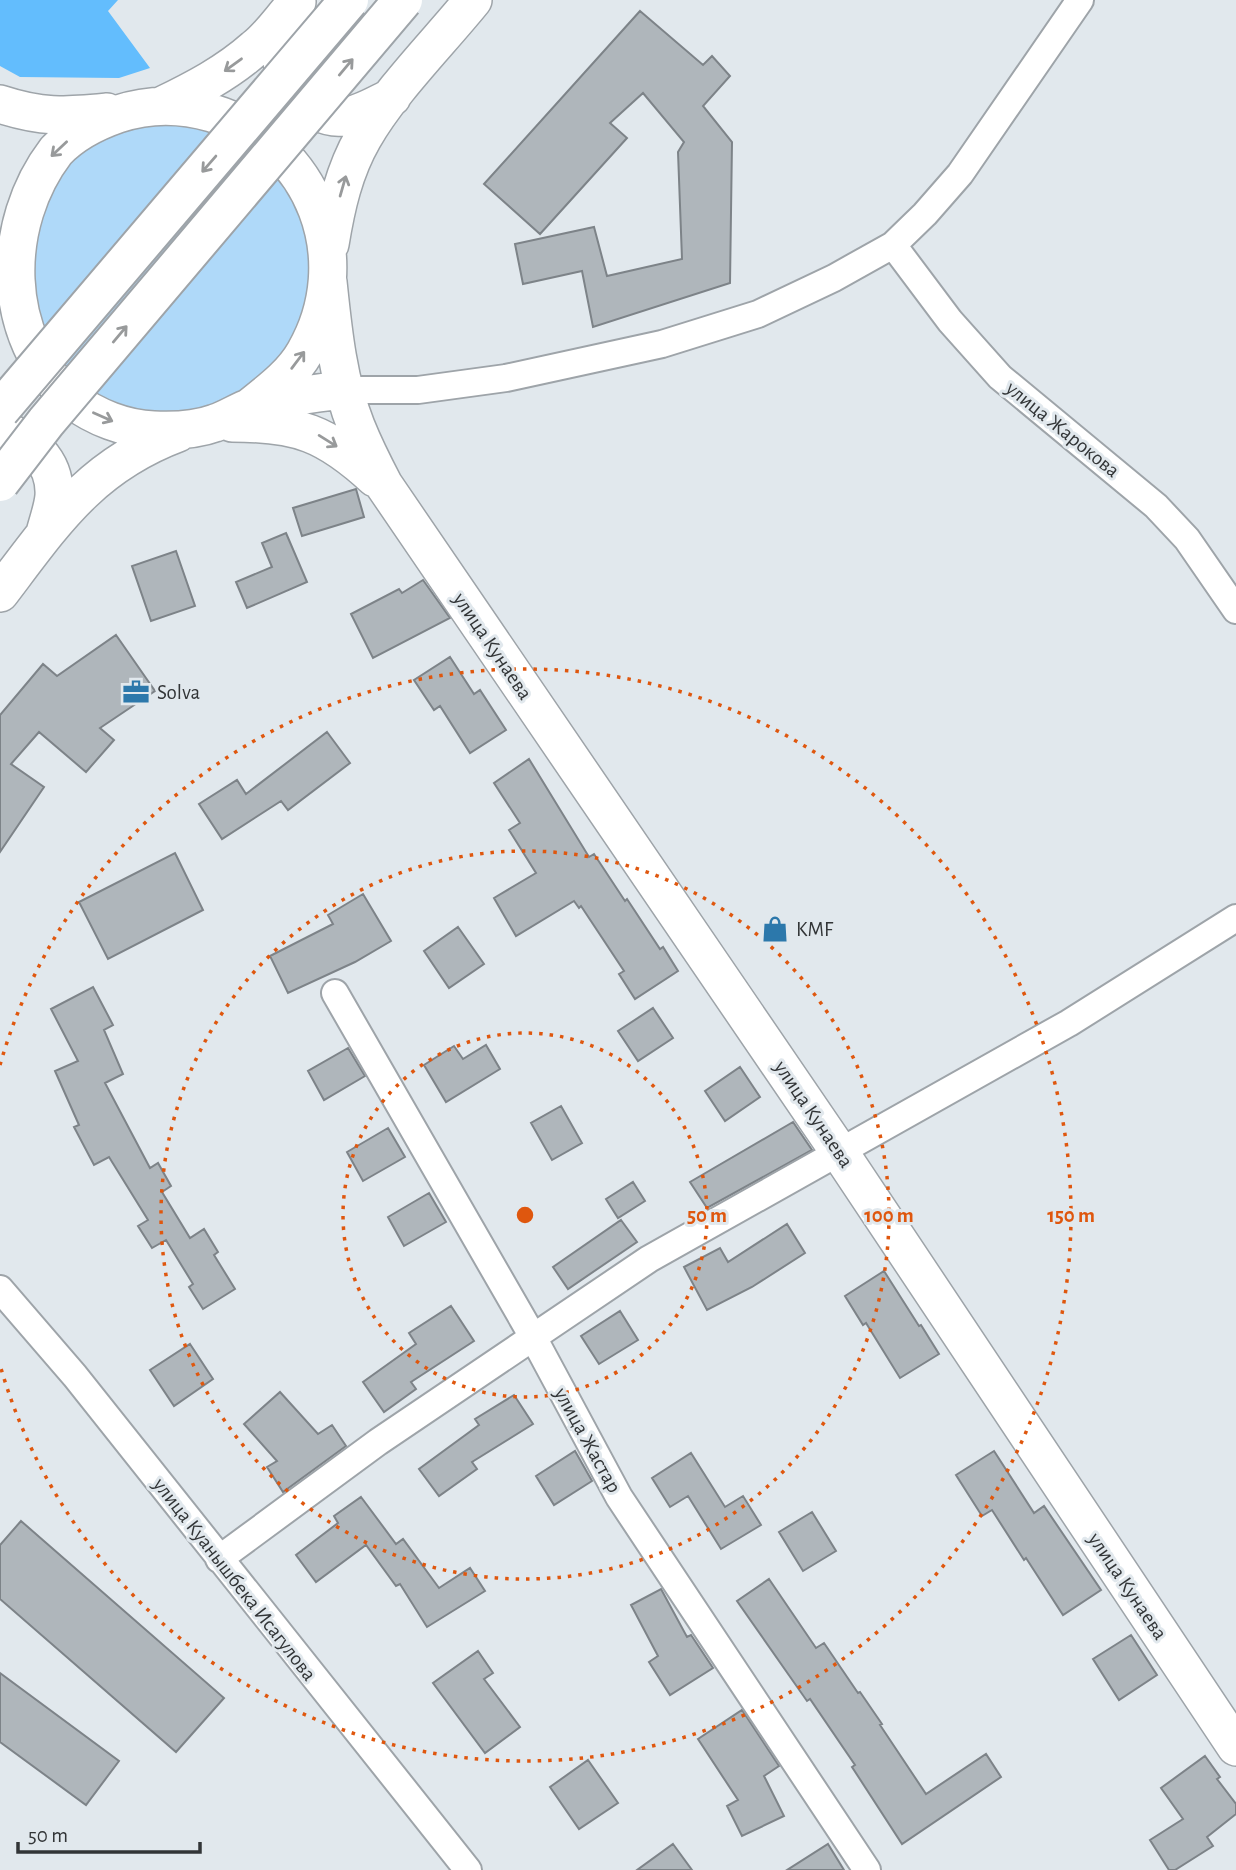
<svg xmlns="http://www.w3.org/2000/svg" width="1236" height="1870" font-family="'Alegreya Sans',sans-serif">
<style>
.green{fill:#afd9f9}
.forest{fill:#63bdfd}
.building{fill:#afb6bb;stroke:#7d8388;stroke-width:2}
.lines{fill:none;stroke-linecap:round;stroke-linejoin:round}
.street-casing{stroke:#9ea4a9;stroke-width:30}
.secondary-casing{stroke:#9ea4a9;stroke-width:40}
.street{stroke:#fff;stroke-width:26}
.secondary{stroke:#fff;stroke-width:37}
.highway-bridge-casing{stroke:#9ea4a9;stroke-width:42;stroke-linecap:butt}
.highway-bridge{stroke:#fff;stroke-width:38}
.oneway{stroke:#989a9b}
.ring{fill:none;stroke:#df570e;stroke-width:3.5;stroke-dasharray:3.5 7}
.labels{text-anchor:middle;stroke-width:6;stroke-linejoin:round;paint-order:stroke}
.street-label{font-size:21px;fill:#323537;stroke:#e1e8ed}
.poi-label{font-size:21px;fill:#323537;stroke:#e1e8ed;text-anchor:start}
.centre{fill:#df570e;stroke:#e1e8ed;stroke-width:3.5}
.ring-label{font-size:21px;text-anchor:middle;font-weight:bold;fill:#df570e;stroke:#e1e8ed;stroke-width:6;stroke-linejoin:round;paint-order:stroke}
</style>
<rect width="100%" height="100%" fill="#e1e8ed"/>
<path class="green" d="M23 269a145 145 0 1 1 290 0a145 145 0 1 1-290 0Z"/>
<path class="forest" d="M 0,0 L 118,0 L 108,11 L 150,68 L 119,78 L 20,77 L 0,66 Z"/>
<path class="building" d="M 640,11 L 703,65 L 712,56 L 730,76 L 703,106 L 732,142 L 730,283 L 593,327 L 582,271 L 523,284 L 515,244 L 594,227 L 607,276 L 682,259 L 678,152 L 684,142 L 643,93 L 610,123 L 627,138 L 540,234 L 484,184 Z
M 356,489 L 364,517 L 302,536 L 293,508 Z
M 286,533 L 307,582 L 247,608 L 236,582 L 272,567 L 262,543 Z
M 176,551 L 195,606 L 151,621 L 132,566 Z
M 423,580 L 450,618 L 373,658 L 351,614 L 399,589 L 402,593 Z
M 116,635 L 155,691 L 100,728 L 114,740 L 86,772 L 39,732 L 11,764 L 44,787 L 0,852 L 0,715 L 43,664 L 57,676 Z
M 450,657 L 474,694 L 480,690 L 506,730 L 470,753 L 440,706 L 434,710 L 414,680 Z
M 327,732 L 350,763 L 288,810 L 281,801 L 222,839 L 199,804 L 237,780 L 246,794 Z
M 529,759 L 589,857 L 594,854 L 625,901 L 627,899 L 660,949 L 663,947 L 678,971 L 635,999 L 619,974 L 624,971 L 581,906 L 579,908 L 574,901 L 516,936 L 494,898 L 536,873 L 509,830 L 520,823 L 494,783 Z
M 175,853 L 203,910 L 108,959 L 79,902 Z
M 363,894 L 391,941 L 355,962 L 288,993 L 270,956 L 333,924 L 328,915 Z
M 458,927 L 484,964 L 449,988 L 424,951 Z
M 93,987 L 113,1025 L 104,1030 L 123,1074 L 105,1083 L 150,1168 L 158,1163 L 171,1186 L 162,1192 L 190,1238 L 204,1229 L 218,1252 L 214,1255 L 235,1289 L 203,1309 L 189,1287 L 193,1284 L 166,1240 L 152,1248 L 138,1226 L 148,1220 L 109,1157 L 94,1165 L 74,1127 L 79,1125 L 55,1071 L 78,1061 L 51,1009 Z
M 653,1008 L 673,1038 L 638,1061 L 618,1031 Z
M 486,1045 L 500,1069 L 446,1102 L 424,1065 L 454,1046 L 463,1059 Z
M 348,1048 L 365,1076 L 324,1100 L 308,1071 Z
M 740,1067 L 760,1097 L 725,1121 L 705,1091 Z
M 561,1106 L 582,1143 L 552,1160 L 531,1123 Z
M 793,1122 L 812,1150 L 707,1208 L 690,1182 Z
M 388,1128 L 405,1157 L 363,1181 L 347,1152 Z
M 633,1182 L 645,1201 L 618,1218 L 606,1199 Z
M 429,1193 L 446,1222 L 404,1246 L 388,1217 Z
M 621,1220 L 637,1242 L 568,1289 L 553,1267 Z
M 787,1224 L 805,1253 L 752,1287 L 707,1310 L 684,1267 L 720,1248 L 728,1262 Z
M 884,1271 L 919,1326 L 921,1325 L 939,1354 L 900,1378 L 866,1323 L 863,1325 L 845,1296 Z
M 451,1306 L 474,1341 L 411,1382 L 416,1389 L 384,1412 L 363,1382 L 416,1344 L 409,1333 Z
M 620,1311 L 638,1340 L 599,1364 L 581,1336 Z
M 190,1344 L 213,1379 L 174,1406 L 150,1370 Z
M 280,1392 L 318,1434 L 332,1425 L 346,1446 L 283,1492 L 267,1467 L 277,1461 L 244,1424 Z
M 514,1395 L 533,1424 L 472,1462 L 477,1469 L 439,1496 L 419,1469 L 479,1425 L 475,1419 Z
M 575,1451 L 592,1481 L 554,1505 L 536,1476 Z
M 994,1451 L 1034,1513 L 1044,1506 L 1101,1590 L 1063,1615 L 1026,1558 L 1024,1560 L 992,1510 L 982,1516 L 956,1475 Z
M 691,1453 L 725,1507 L 743,1496 L 761,1525 L 721,1549 L 688,1496 L 670,1507 L 652,1478 Z
M 361,1497 L 396,1544 L 403,1539 L 439,1588 L 470,1568 L 485,1591 L 427,1627 L 400,1584 L 396,1586 L 366,1545 L 316,1582 L 296,1555 L 338,1523 L 334,1516 Z
M 812,1512 L 836,1551 L 803,1571 L 779,1532 Z
M 21,1521 L 224,1698 L 176,1752 L 0,1599 L 0,1545 Z
M 769,1579 L 816,1648 L 824,1643 L 858,1693 L 860,1692 L 882,1724 L 880,1725 L 926,1794 L 986,1754 L 1001,1777 L 902,1844 L 852,1767 L 855,1765 L 810,1699 L 807,1701 L 737,1601 Z
M 661,1589 L 687,1637 L 691,1635 L 713,1668 L 670,1695 L 649,1662 L 658,1656 L 631,1605 Z
M 1131,1635 L 1157,1675 L 1119,1700 L 1093,1659 Z
M 478,1651 L 493,1673 L 484,1679 L 520,1727 L 485,1753 L 433,1683 Z
M 0,1673 L 119,1761 L 86,1805 L 0,1742 Z
M 742,1710 L 779,1766 L 764,1776 L 784,1816 L 742,1836 L 727,1806 L 738,1800 L 698,1739 Z
M 1205,1756 L 1220,1777 L 1217,1779 L 1236,1804 L 1236,1814 L 1207,1837 L 1213,1846 L 1175,1870 L 1169,1870 L 1150,1840 L 1183,1819 L 1161,1788 Z
M 588,1760 L 618,1803 L 579,1829 L 550,1787 Z
M 673,1844 L 692,1870 L 637,1870 Z
M 828,1844 L 844,1870 L 787,1870 Z"/>
<g class="lines">
<g class="street-casing">
<path id="street" d="M 893,245 L 950,321 L 1000,377 L 1156,506 L 1187,539 L 1236,610
M 345,390 L 418,390 L 506,378 L 662,344 L 758,314 L 834,278 L 893,245 L 925,214 L 960,174 L 1080,0
M 335,993 L 533,1337 L 619,1497 L 867,1870
M 0,1289 L 75,1376 L 468,1870
M 219,1559 L 378,1442 L 649,1259 L 1069,1023 L 1236,918"/>
</g>
<g class="secondary-casing">
<path id="secondary" d="M 297,2 C 292,17 285,33 282,48 C 277,81 310,120 342,117 C 360,115 377,104 392,97
M 0,104 C 43,118 63,116 107,112
M 161,106 C 194,90 227,73 255,48 C 268,38 278,24 289,11
M 330,244 C 336,207 344,171 363,138 C 389,92 439,42 473,0
M 328,282 C 333,330 338,381 356,426 C 364,446 374,466 384,485 L 840,1153 L 1236,1747
M 250,407 C 270,391 292,375 305,352 C 358,260 315,144 212,113 C 181,104 148,104 118,114 C 95,122 73,133 56,151 C 0,224 0,338 72,400 C 95,417 125,429 154,430 C 175,431 196,430 215,423 C 228,419 239,411 251,407 C 281,398 313,393 345,390
M 232,423 C 298,423 326,433 375,478
M 0,429 C 30,439 56,461 54,496 C 53,508 48,521 45,533
M 0,593 C 54,522 90,466 178,433"/>
</g>
<use href="#street" class="street"/>
<use href="#secondary" class="secondary"/>
<g class="highway-bridge-casing">
<path id="highway-bridge" d="M 0,410 L 349,0
M 0,482 L 46,422 L 403,0"/>
</g>
<use href="#highway-bridge" class="highway-bridge"/>
</g>
<defs><path id="oneway-shaft" d="M-6 0H5M1.5-3L5.5 0L1.5 3" fill="none" stroke-width="1.6" stroke-linecap="round" stroke-linejoin="round" transform="scale(1.75)"/></defs>
<g class="oneway">
<use href="#oneway-shaft" transform="translate(233 65) rotate(144)"/>
<use href="#oneway-shaft" transform="translate(346 67) rotate(-50)"/>
<use href="#oneway-shaft" transform="translate(59 149) rotate(137)"/>
<use href="#oneway-shaft" transform="translate(209 164) rotate(131)"/>
<use href="#oneway-shaft" transform="translate(343 186) rotate(-74)"/>
<use href="#oneway-shaft" transform="translate(120 334) rotate(-50)"/>
<use href="#oneway-shaft" transform="translate(298 360) rotate(-53)"/>
<use href="#oneway-shaft" transform="translate(103 417) rotate(24)"/>
<use href="#oneway-shaft" transform="translate(328 441) rotate(32)"/>
</g>
<g class="ring">
<circle cx="525" cy="1215" r="182"/>
<circle cx="525" cy="1215" r="364"/>
<path d="M0 1065A546 546 0 1 1 0 1365"/>
</g>
<defs>
<g id="office-bare" transform="scale(2.1)"><path d="M-6-3h4V-5.5h4V-3h4V5H-6ZM-1-4.5V-3h2v-1.5ZM-6 0V1H6V0Z" fill="#2c78ab" stroke="#e1e8ed" stroke-width="2.5" paint-order="stroke"/></g>
<g id="shop-bare" transform="scale(2.1)"><path d="M-5-2.5h2.3a2.7 3.5 0 0 1 5.4 0H5L5.5 6h-11ZM-1.5-2.5h3a1.5 2.3 0 0 0-3 0Z" fill="#2c78ab" stroke="#e1e8ed" stroke-width="2.5" paint-order="stroke"/></g>
</defs>
<g fill-rule="evenodd">
<use href="#office-bare" x="136" y="692"/>
<use href="#shop-bare" x="775" y="929"/>
</g>
<g class="labels">
<g class="street-label">
<text transform="translate(1063 429) rotate(39)" y="7">улица Жарокова</text>
<text transform="translate(493 646) rotate(56)" y="7">улица Кунаева</text>
<text transform="translate(814 1114) rotate(56)" y="7">улица Кунаева</text>
<text transform="translate(588 1440) rotate(61)" y="7">улица Жастар</text>
<text transform="translate(235 1579) rotate(52)" y="7">улица Куанышбека Исагулова</text>
<text transform="translate(1128 1586) rotate(56)" y="7">улица Кунаева</text>
</g>
<g class="poi-label">
<text x="157" y="699">Solva</text>
<text x="796" y="936">KMF</text>
</g>
</g>
<circle cx="525" cy="1215" r="10" class="centre"/>
<g class="ring-label">
<text x="707" y="1222">50 m</text>
<text x="889" y="1222">100 m</text>
<text x="1071" y="1222">150 m</text>
</g>
<path d="M18 1842v10h182v-10" fill="none" stroke="#323537" stroke-width="3.5"/>
<text x="28" y="1842" font-size="21" fill="#323537" stroke="#e1e8ed" stroke-width="5" paint-order="stroke">50 m</text>
</svg>
